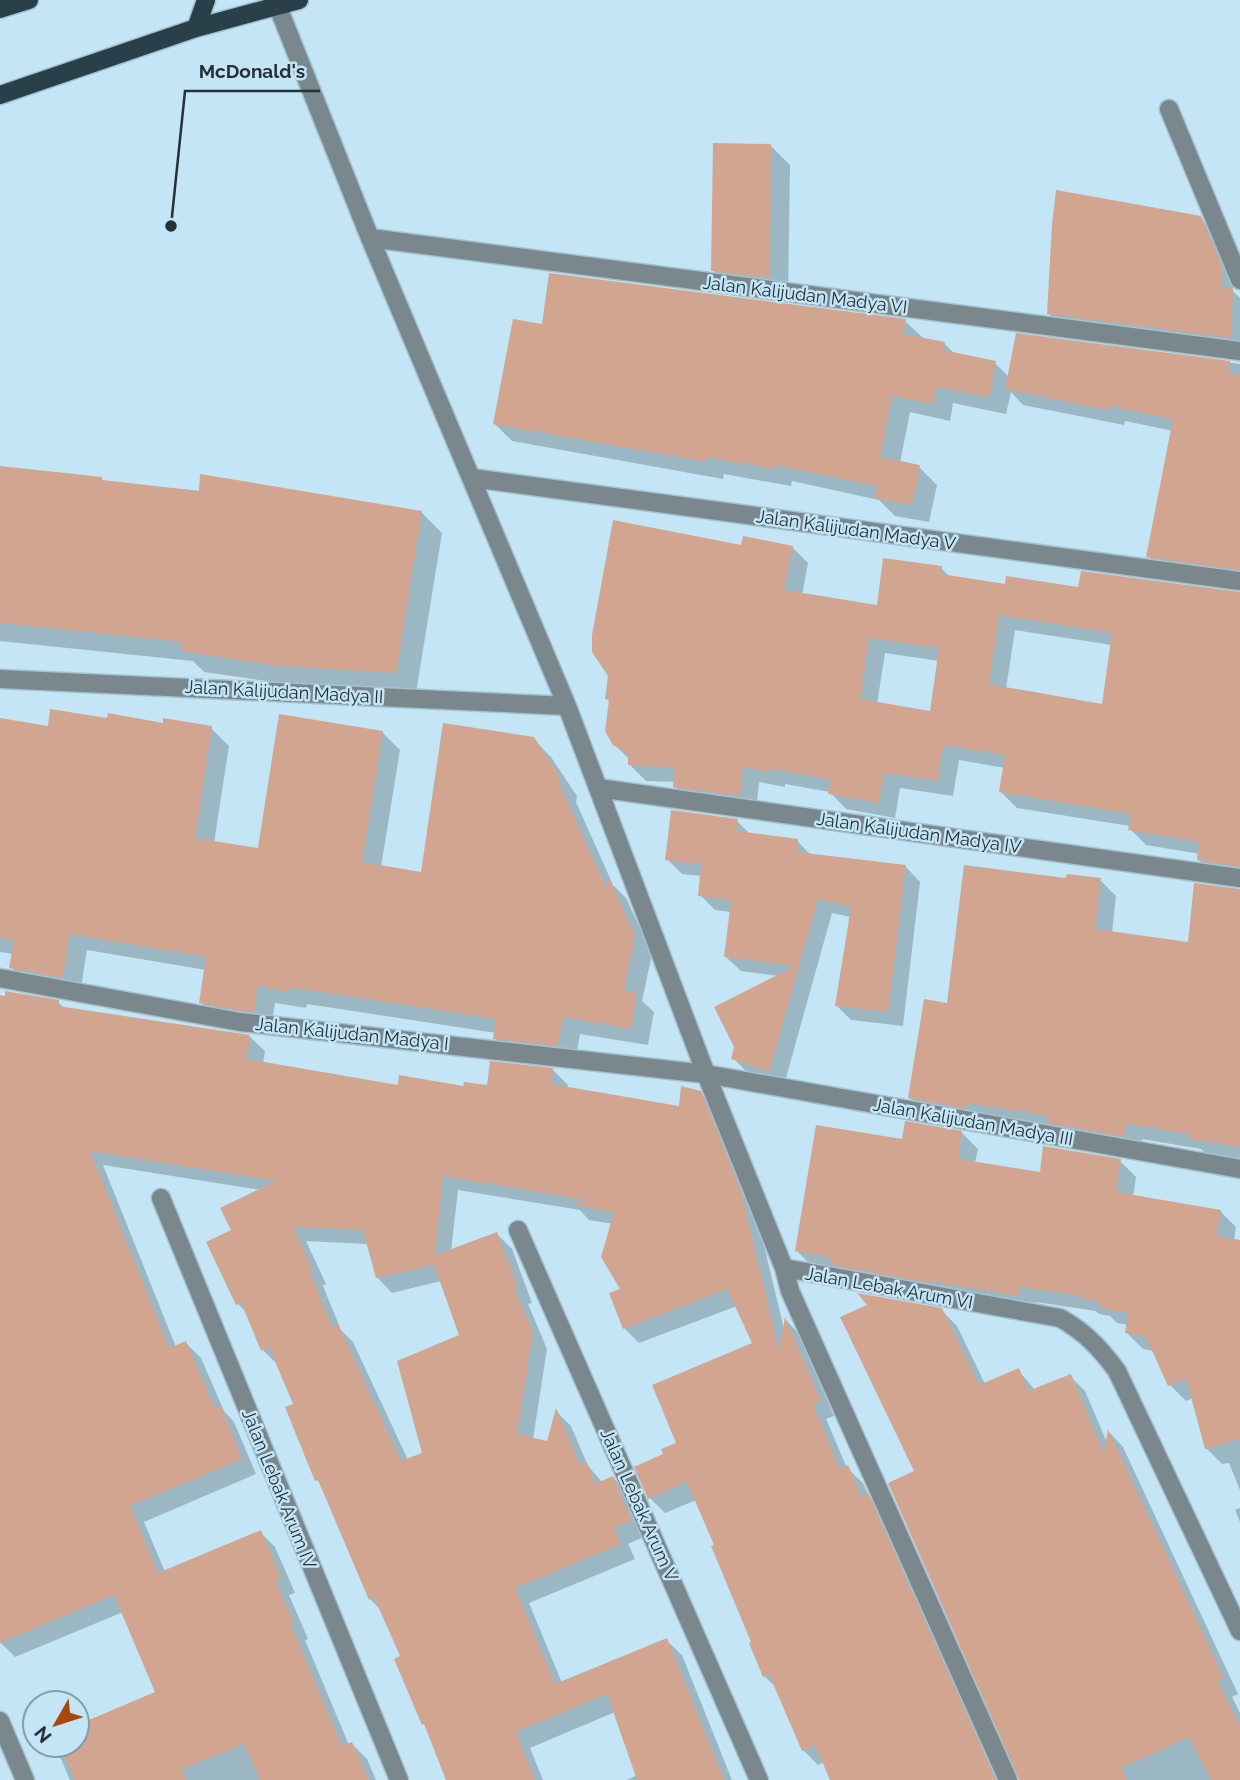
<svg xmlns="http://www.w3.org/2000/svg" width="1240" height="1780" font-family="Raleway,sans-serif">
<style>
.shadow{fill:#0003;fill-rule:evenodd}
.building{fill:#d2a591;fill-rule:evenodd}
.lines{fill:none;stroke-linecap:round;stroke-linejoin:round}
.minor-casing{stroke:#a4c1cf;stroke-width:21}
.major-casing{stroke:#a4c1cf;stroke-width:21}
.minor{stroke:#7a878d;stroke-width:18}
.major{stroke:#29404b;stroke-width:18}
.labels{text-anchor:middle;stroke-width:5;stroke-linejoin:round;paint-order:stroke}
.street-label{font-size:18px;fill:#243137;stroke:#c4e5f5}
.leader{fill:none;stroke:#243137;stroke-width:2.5}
.callout-dot{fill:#243137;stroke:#c4e5f5;stroke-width:2.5}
.callout-label{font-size:19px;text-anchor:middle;font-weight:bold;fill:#243137;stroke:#c4e5f5;stroke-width:5;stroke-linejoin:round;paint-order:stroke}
</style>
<rect width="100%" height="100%" fill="#c4e5f5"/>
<path class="shadow" d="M 771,146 L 790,165 L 788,297 L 732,289 L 713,270 Z
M 1200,218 L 1213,231 L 1233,279 L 1233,291 L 1240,298 L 1240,349 L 1061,326 L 1049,314 Z
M 905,321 L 924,339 L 944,343 L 955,354 L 995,363 L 1009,377 L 1017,335 L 1240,364 L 1240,583 L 1164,572 L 1148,556 L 1173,431 L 1125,421 L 1124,425 L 1023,405 L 1011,392 L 1006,414 L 953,403 L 950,421 L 910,412 L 900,463 L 919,467 L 937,485 L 929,522 L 895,516 L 879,500 L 792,481 L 791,486 L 724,474 L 723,479 L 512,441 L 495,424 L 543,326 Z
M 0,469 L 101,479 L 105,482 L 421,512 L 442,533 L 416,693 L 300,686 L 204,672 L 193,661 L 0,641 Z
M 792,547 L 808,563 L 802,595 L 878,607 L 941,568 L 950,577 L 1007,586 L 1240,594 L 1240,879 L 1215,876 L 1199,860 L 1200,854 L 1146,845 L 1130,829 L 1130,826 L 1017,808 L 1001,792 L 1005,768 L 959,760 L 953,796 L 900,788 L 895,818 L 846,809 L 830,792 L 785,784 L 785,787 L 759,782 L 756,812 L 691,803 L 675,786 L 675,782 L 646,781 L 630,765 L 629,759 L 614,744 L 611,703 L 607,699 L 743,548 ZM 1015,630 L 1112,645 L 1103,706 L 1006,689 ZM 885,653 L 939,661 L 931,713 L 877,704 Z
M 0,720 L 49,728 L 108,720 L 211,728 L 229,746 L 214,843 L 260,850 L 382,732 L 400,750 L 381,867 L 423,874 L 533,739 L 551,757 L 577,796 L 576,802 L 613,885 L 626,898 L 652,954 L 642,1001 L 654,1012 L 648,1045 L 580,1034 L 575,1063 L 513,1056 L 495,1038 L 496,1033 L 307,1004 L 306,1008 L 275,1003 L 271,1029 L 218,1020 L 201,1002 L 206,970 L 87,950 L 80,994 L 29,985 L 11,967 L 13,954 L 0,952 Z
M 737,821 L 751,835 L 797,841 L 812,856 L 906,867 L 920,882 L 903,1026 L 851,1020 L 837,1006 L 851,917 L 832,913 L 784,1085 L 748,1073 L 733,1058 L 779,976 L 741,971 L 726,957 L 731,912 L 715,910 L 700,895 L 702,876 L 682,874 L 667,859 Z
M 1068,880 L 1100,880 L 1116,896 L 1112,933 L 1189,944 L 1240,890 L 1240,1160 L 1206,1154 L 1201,1149 L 1142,1139 L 1140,1152 L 926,1114 L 910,1098 L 949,1005 Z
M 0,997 L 58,1002 L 65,1009 L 249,1036 L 265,1051 L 263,1064 L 399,1087 L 488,1088 L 553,1070 L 568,1085 L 567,1088 L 680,1108 L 700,1093 L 715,1108 L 755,1208 L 784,1329 L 786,1320 L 799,1334 L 834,1416 L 826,1419 L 847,1468 L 863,1483 L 869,1497 L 882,1510 L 1003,1780 L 832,1780 L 824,1762 L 818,1765 L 803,1750 L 778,1689 L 764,1676 L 716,1546 L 696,1500 L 665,1513 L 650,1498 L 665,1455 L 679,1444 L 755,1344 L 737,1306 L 639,1343 L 624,1328 L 622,1290 L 613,1224 L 589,1220 L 580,1210 L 458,1190 L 451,1251 L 497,1234 L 512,1249 L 532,1303 L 528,1304 L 547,1349 L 533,1439 L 548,1443 L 557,1412 L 571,1426 L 588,1466 L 603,1483 L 613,1478 L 628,1493 L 646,1536 L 628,1544 L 635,1559 L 529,1603 L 562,1683 L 666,1640 L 682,1655 L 732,1780 L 626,1780 L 638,1775 L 615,1712 L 530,1748 L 543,1780 L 448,1780 L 403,1657 L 382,1611 L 370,1599 L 323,1486 L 317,1480 L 296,1405 L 278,1365 L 263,1350 L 248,1314 L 238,1304 L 234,1231 L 261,1190 L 103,1165 L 176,1347 L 186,1343 L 201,1358 L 224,1411 L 234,1422 L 256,1474 L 144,1522 L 165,1572 L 260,1532 L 275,1547 L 295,1593 L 289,1595 L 308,1639 L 305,1640 L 349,1745 L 352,1744 L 367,1759 L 376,1780 L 70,1780 L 55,1745 L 77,1745 L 77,1727 L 157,1693 L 123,1612 L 15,1657 L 0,1642 ZM 306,1241 L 368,1244 L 377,1277 L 392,1293 L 441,1281 L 461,1336 L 424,1455 L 408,1460 L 353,1342 L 341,1330 L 323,1286 L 326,1284 Z
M 962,1133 L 978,1149 L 975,1163 L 1041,1174 L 1120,1161 L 1136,1177 L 1133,1197 L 1220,1211 L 1236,1227 L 1234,1241 L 1240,1242 L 1240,1490 L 1229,1463 L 1222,1464 L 1206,1448 L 1193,1398 L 1186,1401 L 1170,1385 L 1154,1351 L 1143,1349 L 1127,1333 L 1128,1325 L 1117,1323 L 1110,1316 L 1099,1314 L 1096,1311 L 1036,1302 L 1034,1311 L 813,1267 L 797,1251 L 903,1141 Z
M 941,1310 L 957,1326 L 985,1384 L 1018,1370 L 1035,1390 L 1070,1376 L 1085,1391 L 1108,1445 L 1110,1433 L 1123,1447 L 1238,1694 L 1232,1697 L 1240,1713 L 1240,1780 L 1021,1780 L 916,1472 Z
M 1240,1508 L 1240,1522 L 1235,1510 Z"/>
<path class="building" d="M 713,143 L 771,144 L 770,278 L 711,271 Z
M 1056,190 L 1201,216 L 1222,265 L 1221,288 L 1233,289 L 1231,338 L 1047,314 L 1052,224 Z
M 549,273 L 906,319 L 903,334 L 945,342 L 943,350 L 996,361 L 989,397 L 936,387 L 933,404 L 892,396 L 880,457 L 920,465 L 912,505 L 875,498 L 877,486 L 775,465 L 774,469 L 707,457 L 706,462 L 493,424 L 513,319 L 542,324 Z
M 1016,333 L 1230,361 L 1230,373 L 1240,375 L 1240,570 L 1146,557 L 1173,419 L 1109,406 L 1108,410 L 1005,389 Z
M 0,466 L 102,477 L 102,480 L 199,491 L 200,474 L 422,511 L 396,673 L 278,666 L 181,651 L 182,642 L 0,623 Z
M 613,520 L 741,545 L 743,536 L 793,546 L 784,590 L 877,605 L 883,558 L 942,566 L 941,574 L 1005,584 L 1006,576 L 1078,587 L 1081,571 L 1240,592 L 1240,867 L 1197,860 L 1199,842 L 1128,830 L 1131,814 L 999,792 L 1005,755 L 943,745 L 938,781 L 884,773 L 879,803 L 828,794 L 830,779 L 770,769 L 769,772 L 743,767 L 740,796 L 673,787 L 675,768 L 628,765 L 628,754 L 613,745 L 605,731 L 609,700 L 605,699 L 608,676 L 592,652 L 592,635 ZM 999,615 L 1112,633 L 1102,704 L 989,684 ZM 869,638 L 939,648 L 930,711 L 860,699 Z
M 50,709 L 107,718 L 108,713 L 163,723 L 163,718 L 212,726 L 195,838 L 258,848 L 279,714 L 383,731 L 362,862 L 421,872 L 443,723 L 534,737 L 560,777 L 559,783 L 606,888 L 609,878 L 635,935 L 624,991 L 637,993 L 631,1029 L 563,1017 L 557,1046 L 493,1039 L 496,1019 L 289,987 L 289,992 L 258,986 L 254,1012 L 242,1011 L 199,1003 L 206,957 L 70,934 L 63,978 L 9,968 L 14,940 L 0,938 L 0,718 L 48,726 Z
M 671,810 L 738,819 L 736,831 L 798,839 L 797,852 L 906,865 L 888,1012 L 835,1006 L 851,907 L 818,899 L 769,1072 L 731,1059 L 734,1047 L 714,1007 L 795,966 L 724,957 L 731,900 L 698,896 L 701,864 L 665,860 Z
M 964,865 L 1066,878 L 1067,874 L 1101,878 L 1095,929 L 1188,942 L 1194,883 L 1240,889 L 1240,1147 L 1188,1139 L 1189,1134 L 1126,1124 L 1124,1137 L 1047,1123 L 1048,1116 L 967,1103 L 966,1109 L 908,1098 L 924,999 L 947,1003 Z
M 5,991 L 59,1000 L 58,1006 L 250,1035 L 246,1059 L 398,1085 L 399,1075 L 463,1086 L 464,1082 L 487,1085 L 490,1061 L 553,1068 L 551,1084 L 679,1106 L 681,1086 L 701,1091 L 741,1191 L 779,1351 L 785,1317 L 821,1401 L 813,1404 L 840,1469 L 848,1465 L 861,1496 L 868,1493 L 996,1780 L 830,1780 L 815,1745 L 802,1751 L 769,1674 L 763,1677 L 749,1643 L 751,1642 L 711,1546 L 714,1545 L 687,1482 L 648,1499 L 634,1467 L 663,1454 L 661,1449 L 676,1443 L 652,1385 L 752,1343 L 727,1289 L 623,1329 L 609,1293 L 620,1289 L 601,1257 L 614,1212 L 572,1205 L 586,1200 L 443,1176 L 435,1255 L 497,1232 L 518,1288 L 514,1289 L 533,1332 L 517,1434 L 547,1441 L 556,1408 L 580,1465 L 587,1462 L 595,1484 L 613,1476 L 632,1521 L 614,1528 L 621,1544 L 515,1588 L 555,1684 L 667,1638 L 724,1780 L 637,1780 L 607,1694 L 516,1732 L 535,1780 L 446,1780 L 424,1724 L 422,1725 L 394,1659 L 400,1656 L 374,1597 L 369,1600 L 318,1480 L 315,1481 L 297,1437 L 285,1407 L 293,1404 L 269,1347 L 261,1351 L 241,1302 L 236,1305 L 206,1242 L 231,1230 L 220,1208 L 276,1181 L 90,1151 L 169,1348 L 186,1341 L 214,1407 L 220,1405 L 242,1459 L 130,1506 L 158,1573 L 261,1530 L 281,1578 L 275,1580 L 294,1624 L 291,1625 L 342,1746 L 352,1742 L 369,1780 L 260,1780 L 244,1744 L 182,1769 L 187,1780 L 75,1780 L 60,1745 L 77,1745 L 77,1725 L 155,1692 L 114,1595 L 0,1643 L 0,995 L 5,996 ZM 293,1227 L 363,1230 L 376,1278 L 434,1265 L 459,1335 L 397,1361 L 422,1453 L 401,1461 L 338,1324 L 332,1327 L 309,1270 L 312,1269 Z
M 905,1121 L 962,1131 L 958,1159 L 1040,1172 L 1043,1146 L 1121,1159 L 1116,1192 L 1221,1210 L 1217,1236 L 1240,1240 L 1240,1439 L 1205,1449 L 1186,1378 L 1168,1386 L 1146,1337 L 1125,1333 L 1128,1313 L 1099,1308 L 1100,1302 L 1081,1299 L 1081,1296 L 1020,1287 L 1019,1296 L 929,1281 L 930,1283 L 835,1266 L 828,1257 L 795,1251 L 816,1125 L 902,1139 Z
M 857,1293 L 942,1308 L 979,1385 L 1019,1368 L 1028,1391 L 1071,1374 L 1104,1454 L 1108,1429 L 1224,1679 L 1218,1681 L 1240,1727 L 1240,1780 L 1211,1780 L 1189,1737 L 1121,1768 L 1127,1780 L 1019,1780 L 888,1483 L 914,1471 L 840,1317 L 867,1305 Z"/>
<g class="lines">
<g class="minor-casing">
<path id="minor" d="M 278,7 L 370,238 L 567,706 L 706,1074 L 784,1268 L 790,1291 L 1008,1780
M 1169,109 L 1240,280
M 370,238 L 1240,351
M 472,478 L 1240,581
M 0,679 L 567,706
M 598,788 L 1240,878
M 0,978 L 240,1022 L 706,1074 L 1240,1169
M 161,1198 L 399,1780
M 518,1230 L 759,1780
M 784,1268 L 1060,1318 C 1085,1332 1100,1348 1117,1371 L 1240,1631
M 0,1721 L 25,1780"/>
</g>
<g class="major-casing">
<path id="major" d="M 0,9 L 29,0
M 196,28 L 206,0
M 0,95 L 196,28 L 299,0"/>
</g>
<use href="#minor" class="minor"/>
<use href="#major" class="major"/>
</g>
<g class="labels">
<g class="street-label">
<text transform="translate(805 295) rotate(7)" y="6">Jalan Kalijudan Madya VI</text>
<text transform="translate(856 530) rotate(8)" y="6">Jalan Kalijudan Madya V</text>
<text transform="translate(284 692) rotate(3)" y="6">Jalan Kalijudan Madya II</text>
<text transform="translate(919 833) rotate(8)" y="6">Jalan Kalijudan Madya IV</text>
<text transform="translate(352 1034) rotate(6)" y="6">Jalan Kalijudan Madya I</text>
<text transform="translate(973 1122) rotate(10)" y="6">Jalan Kalijudan Madya III</text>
<text transform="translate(889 1288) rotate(10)" y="6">Jalan Lebak Arum VI</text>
<text transform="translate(279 1489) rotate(68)" y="6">Jalan Lebak Arum IV</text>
<text transform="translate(639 1505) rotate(66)" y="6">Jalan Lebak Arum V</text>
</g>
</g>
<path class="leader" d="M171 226L185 91H320"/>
<circle class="callout-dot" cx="171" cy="226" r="7"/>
<g class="callout-label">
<text x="252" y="78">McDonald's</text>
</g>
<g transform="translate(56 1724) rotate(231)"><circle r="33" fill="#c4e5f5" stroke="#849da9" stroke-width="2"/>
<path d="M0-5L12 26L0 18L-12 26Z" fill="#aa470b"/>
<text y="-10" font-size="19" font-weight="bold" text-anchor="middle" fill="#243137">N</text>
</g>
</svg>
